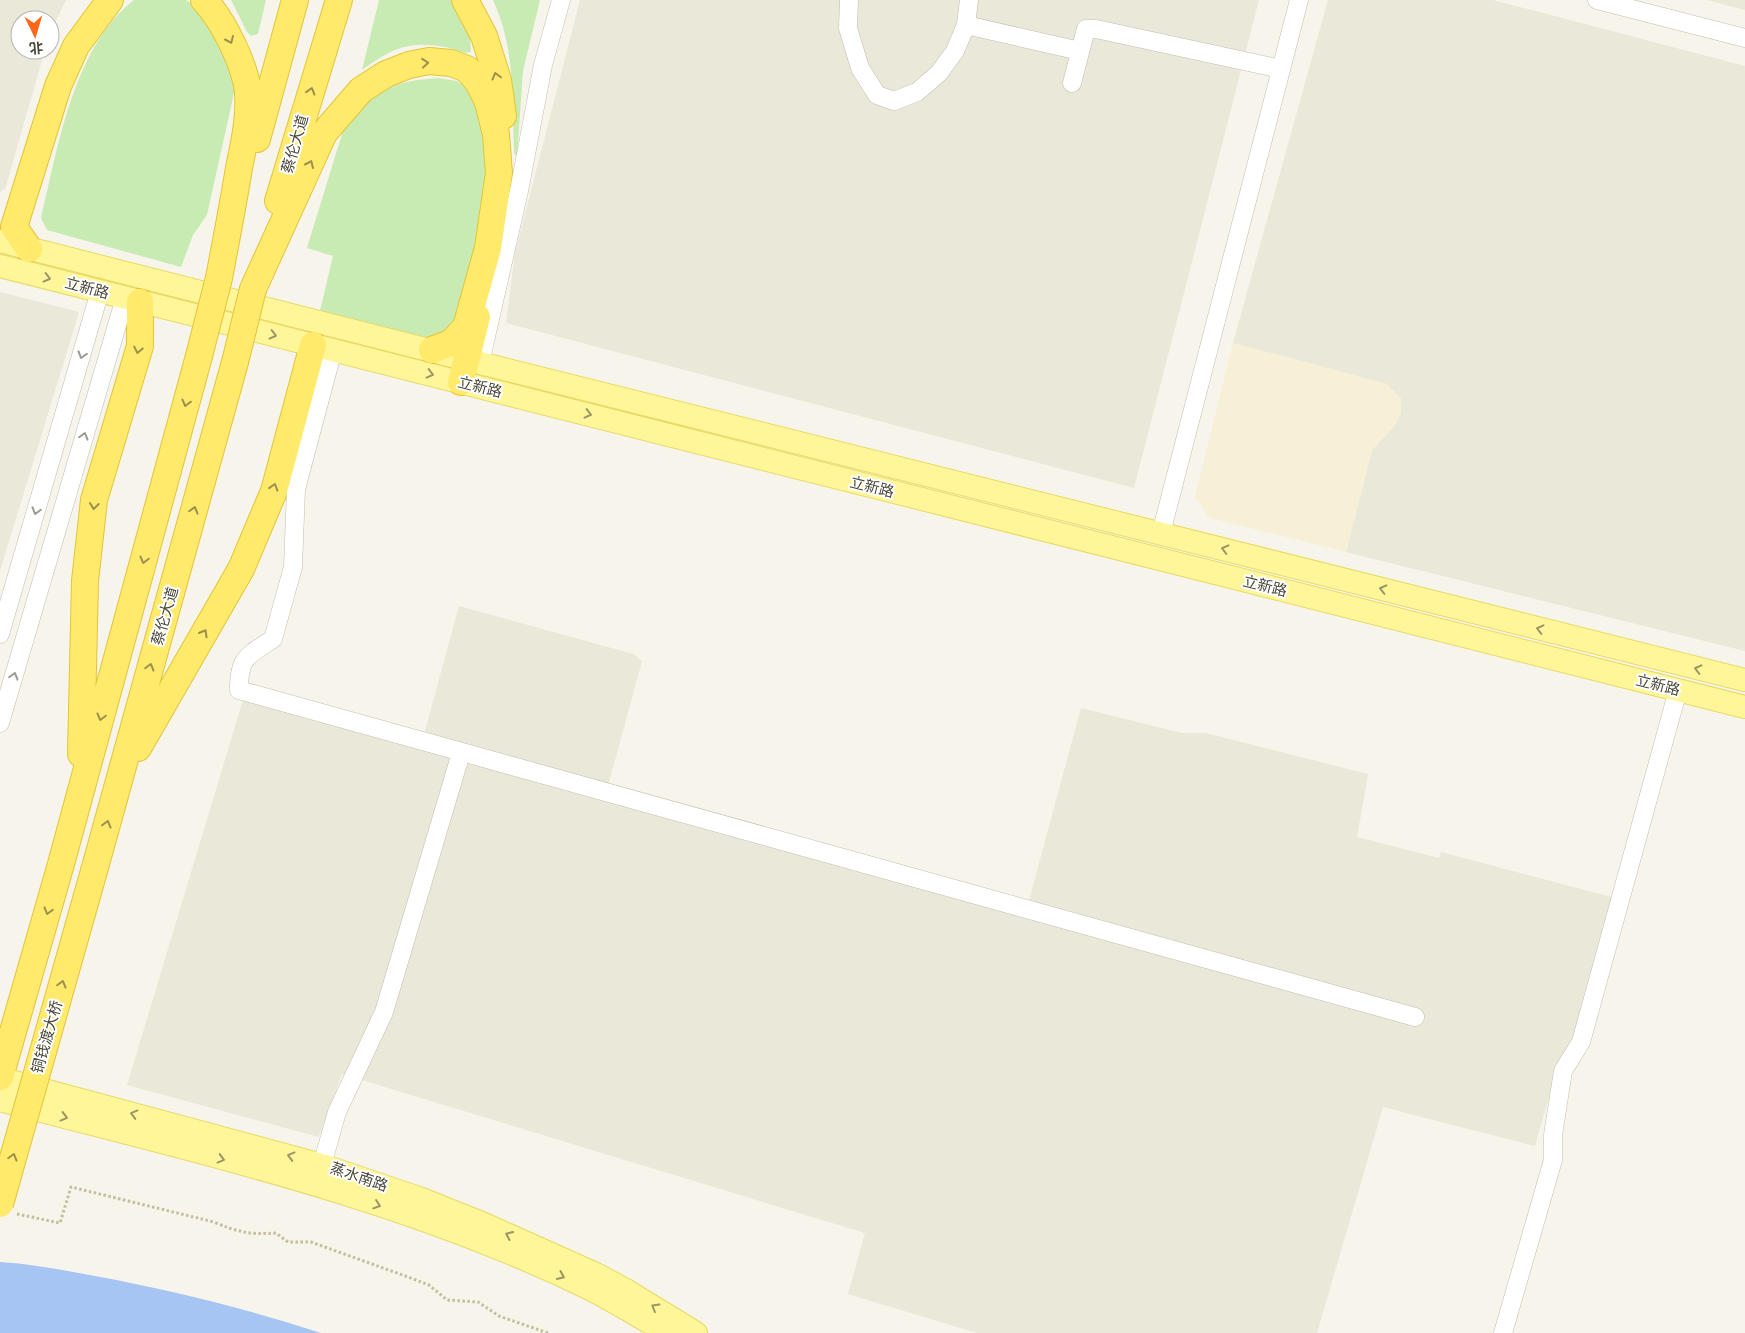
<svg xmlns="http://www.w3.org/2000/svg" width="1745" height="1333" font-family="Figtree,'Noto Sans SC',sans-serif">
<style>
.residential{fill:#eae8d9}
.commercial{fill:#f7f0d6}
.green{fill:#c7ebb3}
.water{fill:#a6c5f3}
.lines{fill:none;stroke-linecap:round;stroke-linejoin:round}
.minor-casing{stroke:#c2bfad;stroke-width:19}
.major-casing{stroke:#e8da66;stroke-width:24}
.highway-casing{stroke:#e3c537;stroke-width:28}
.path{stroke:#c4be9d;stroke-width:3;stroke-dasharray:2.5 2.5;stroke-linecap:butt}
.minor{stroke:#fff;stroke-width:18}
.major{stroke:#fff69a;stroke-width:22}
.highway{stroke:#ffea6c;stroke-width:26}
.highway-bridge-casing{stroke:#e3c537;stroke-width:28;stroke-linecap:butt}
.highway-bridge{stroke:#ffea6c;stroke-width:26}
.oneway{stroke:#9b904f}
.oneway2{stroke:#9b9664}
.oneway3{stroke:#9b9a92}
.labels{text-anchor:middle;stroke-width:4;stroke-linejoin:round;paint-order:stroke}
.street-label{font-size:15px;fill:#4a4738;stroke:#fff}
</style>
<rect width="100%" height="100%" fill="#f6f4eb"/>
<path class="residential" d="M 0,0 L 66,0 L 50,33 L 50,20 L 20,20 L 20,50 L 45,50 L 5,189 L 0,192 Z
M 580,0 L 1259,0 L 1134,488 L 506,323 L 515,253 Z
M 1328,0 L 1493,0 L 1745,66 L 1745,651 L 1346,552 L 1372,450 L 1396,424 L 1387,384 L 1233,343 Z
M 1707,0 L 1745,0 L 1745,10 Z
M 0,292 L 79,312 L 0,571 Z
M 459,606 L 633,654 L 642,661 L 608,786 L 1028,904 L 1081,708 L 1182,733 L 1206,733 L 1368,774 L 1357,837 L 1439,858 L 1441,852 L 1615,898 L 1578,1031 L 1554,1079 L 1535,1146 L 1383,1107 L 1317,1333 L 977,1333 L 848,1294 L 865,1233 L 342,1074 L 319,1137 L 127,1085 L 243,700 L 420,749 Z"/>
<path class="commercial" d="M 1233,343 L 1387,384 L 1401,398 L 1401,413 L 1396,424 L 1372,450 L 1346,552 L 1210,518 L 1195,497 Z"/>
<path class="green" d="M 134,0 L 186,0 L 197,7 L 216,33 L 236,84 L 207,215 L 193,235 L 181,267 L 47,230 L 41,218 C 58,148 73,47 134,0 Z
M 231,0 L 266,0 L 258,34 L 251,36 L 247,32 Z
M 379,0 L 453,0 L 470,35 L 471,52 C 461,54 454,48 445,47 C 408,40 391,49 362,70 Z
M 493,0 L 540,0 L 523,71 L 517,157 L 514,153 C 512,100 516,50 493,0 Z
M 438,78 L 457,81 L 472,91 L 491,161 L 470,291 L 453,330 L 437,341 L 320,311 L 333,256 L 307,248 L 346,121 C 373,89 397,81 438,78 Z"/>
<path class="water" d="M 0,1262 C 32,1264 63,1270 95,1276 C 171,1290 247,1309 321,1333 L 0,1333 Z"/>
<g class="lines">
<g class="minor-casing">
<path id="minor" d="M 849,0 L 848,28 L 860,68 L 877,95 L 894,101 L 917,92 L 939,73 L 955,51 L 966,25 L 969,0
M 1597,0 L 1745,38
M 966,25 L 1080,51
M 1072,83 L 1086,29 L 1096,29 L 1281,69
M 333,350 L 296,489 L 293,567 L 273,639 C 247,656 239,657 239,690 L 1415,1017
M 480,363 L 519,191 L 543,65 L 561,0
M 1161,533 L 1299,0
M 0,634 L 100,291
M 0,723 L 125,298
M 322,1165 L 337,1112 L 384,1012 L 461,753
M 1503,1333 L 1553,1160 L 1553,1135 L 1563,1071 L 1581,1042 L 1678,690"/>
</g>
<g class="major-casing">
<path id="major" d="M 0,241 L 480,363 L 1745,680
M 0,266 L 1745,707
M 0,1078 L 322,1165 L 419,1198 L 484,1224 L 596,1274 L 626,1290 L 696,1333
M 0,1100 C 200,1153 405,1198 592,1290 C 617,1303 642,1318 667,1333"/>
</g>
<g class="highway-casing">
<path id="highway" d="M 204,0 C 223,20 245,64 248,92 C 250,118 244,143 239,168 C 233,205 226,241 219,278
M 465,0 L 484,36 L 498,80 L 503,116
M 257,139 L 295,0
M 278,201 L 339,0
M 29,249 L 14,227 L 58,86 L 76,46 L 110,0
M 253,289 L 324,133 L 361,90 L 386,74 L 409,65 L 429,61 L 451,63 L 467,69 L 478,82 L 488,102 L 496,134 L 499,173 L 488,248 L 466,327 L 451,343 L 432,350
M 461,382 L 477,317
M 138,748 L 241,569 L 274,491 L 313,345
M 81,754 L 85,581 L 94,500 L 140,346 L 140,302
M 94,871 L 235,362
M 0,1077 L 61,864 L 199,356"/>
</g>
<path class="path" d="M 17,1214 L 60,1223 L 71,1187 L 214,1222 C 237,1232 251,1235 276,1233 L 288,1242 L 311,1242 L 408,1277 L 429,1285 L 447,1300 L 478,1302 L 499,1316 L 548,1333"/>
<use href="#minor" class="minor"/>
<use href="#major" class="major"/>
<use href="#highway" class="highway"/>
<g class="highway-bridge-casing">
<path id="highway-bridge" d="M 199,356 L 219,278
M 235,362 L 253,289
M 0,1204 L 94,871"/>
</g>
<use href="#highway-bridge" class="highway-bridge"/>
</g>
<defs><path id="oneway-chevron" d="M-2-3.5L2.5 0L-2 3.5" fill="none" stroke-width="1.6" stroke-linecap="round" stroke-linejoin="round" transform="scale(1.25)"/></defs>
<g class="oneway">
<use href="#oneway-chevron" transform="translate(230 40) rotate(66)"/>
<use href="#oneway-chevron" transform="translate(425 63) rotate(-6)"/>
<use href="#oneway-chevron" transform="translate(496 76) rotate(-105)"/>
<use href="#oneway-chevron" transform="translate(311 91) rotate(-73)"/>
<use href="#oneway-chevron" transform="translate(310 164) rotate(-66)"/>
<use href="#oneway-chevron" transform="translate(138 350) rotate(102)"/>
<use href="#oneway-chevron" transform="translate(186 403) rotate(105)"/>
<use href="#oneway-chevron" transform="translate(274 487) rotate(-73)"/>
<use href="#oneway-chevron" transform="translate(94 506) rotate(97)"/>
<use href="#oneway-chevron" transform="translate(194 510) rotate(-74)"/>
<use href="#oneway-chevron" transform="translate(144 560) rotate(105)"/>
<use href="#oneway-chevron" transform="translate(204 633) rotate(-60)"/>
<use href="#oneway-chevron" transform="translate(150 667) rotate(-74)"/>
<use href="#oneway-chevron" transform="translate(101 717) rotate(105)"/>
<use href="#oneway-chevron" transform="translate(107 824) rotate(-75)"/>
<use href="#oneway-chevron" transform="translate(48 911) rotate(106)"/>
<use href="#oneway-chevron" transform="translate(62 984) rotate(-74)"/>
<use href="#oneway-chevron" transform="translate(13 1157) rotate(-74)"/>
</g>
<g class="oneway2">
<use href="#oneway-chevron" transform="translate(47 278) rotate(14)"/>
<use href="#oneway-chevron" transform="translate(273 335) rotate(14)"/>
<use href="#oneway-chevron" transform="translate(430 374) rotate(14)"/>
<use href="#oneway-chevron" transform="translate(588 414) rotate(14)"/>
<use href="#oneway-chevron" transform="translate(1225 549) rotate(-166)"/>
<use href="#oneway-chevron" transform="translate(1383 589) rotate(-166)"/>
<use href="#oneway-chevron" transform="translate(1540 629) rotate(-166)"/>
<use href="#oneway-chevron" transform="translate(1698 669) rotate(-166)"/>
<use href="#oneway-chevron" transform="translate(134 1114) rotate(-165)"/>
<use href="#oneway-chevron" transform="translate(64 1117) rotate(15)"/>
<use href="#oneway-chevron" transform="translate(291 1156) rotate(-165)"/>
<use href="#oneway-chevron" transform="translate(221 1159) rotate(15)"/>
<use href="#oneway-chevron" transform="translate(377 1205) rotate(19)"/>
<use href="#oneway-chevron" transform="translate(509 1235) rotate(-156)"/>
<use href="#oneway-chevron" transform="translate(561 1276) rotate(24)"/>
<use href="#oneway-chevron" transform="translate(655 1307) rotate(-149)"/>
</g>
<g class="oneway3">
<use href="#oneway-chevron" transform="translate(82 355) rotate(106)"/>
<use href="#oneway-chevron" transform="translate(84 436) rotate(-74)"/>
<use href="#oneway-chevron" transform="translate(36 511) rotate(106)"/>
<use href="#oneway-chevron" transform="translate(14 676) rotate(-74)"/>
</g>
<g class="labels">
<g class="street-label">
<text transform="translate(295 144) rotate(-74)" y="5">蔡伦大道</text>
<text transform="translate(87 288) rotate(15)" y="5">立新路</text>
<text transform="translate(480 387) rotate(14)" y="5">立新路</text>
<text transform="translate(872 487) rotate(14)" y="5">立新路</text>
<text transform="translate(1265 586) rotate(14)" y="5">立新路</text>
<text transform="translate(165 616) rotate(-74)" y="5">蔡伦大道</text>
<text transform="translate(1658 685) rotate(14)" y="5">立新路</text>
<text transform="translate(47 1037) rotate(-74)" y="5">铜钱渡大桥</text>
<text transform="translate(359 1177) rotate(19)" y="5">蒸水南路</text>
</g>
</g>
<g transform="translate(35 35) rotate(175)"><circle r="24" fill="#ffffff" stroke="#b7b5af"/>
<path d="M0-4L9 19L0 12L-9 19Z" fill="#ff6718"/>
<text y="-8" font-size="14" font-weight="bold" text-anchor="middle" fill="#4a4738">北</text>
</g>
</svg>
